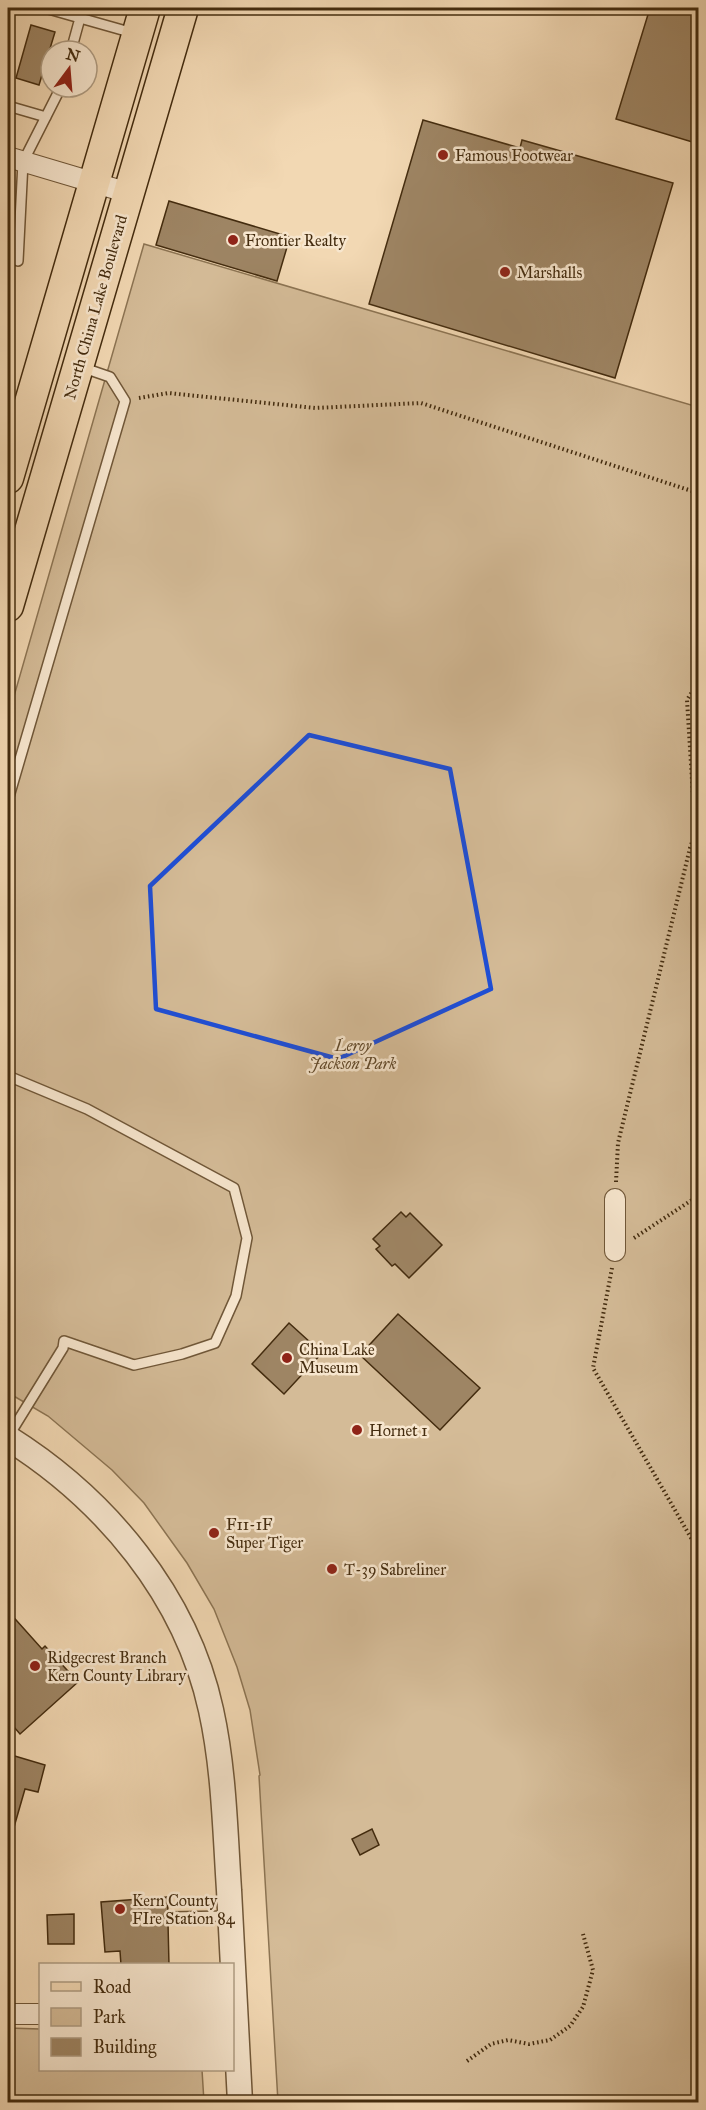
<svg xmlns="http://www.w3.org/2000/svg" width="706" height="2110" font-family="'IM FELL Great Primer',serif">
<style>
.green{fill:#d4bb97;stroke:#8c7453;stroke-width:1.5}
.building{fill:#9e8564;stroke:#442c0f;stroke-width:1.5}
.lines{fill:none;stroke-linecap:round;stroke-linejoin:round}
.service-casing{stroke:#705738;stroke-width:12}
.minor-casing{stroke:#705738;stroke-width:22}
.tertiary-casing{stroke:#705738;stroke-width:27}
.primary-casing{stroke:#442c0f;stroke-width:33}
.path{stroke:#442c0f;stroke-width:4;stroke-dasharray:1.5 3;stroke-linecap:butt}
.service{stroke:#f7e6ce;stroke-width:9}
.minor{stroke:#f7e6ce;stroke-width:20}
.tertiary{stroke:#f7e6ce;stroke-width:24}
.primary{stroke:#f2d8b3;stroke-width:30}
.marked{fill:none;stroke:#1d4ed8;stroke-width:4.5;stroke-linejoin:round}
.poi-dot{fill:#8f2418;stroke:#f7e6ce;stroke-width:2}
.labels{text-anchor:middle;stroke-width:5;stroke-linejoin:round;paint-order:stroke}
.poi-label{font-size:16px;fill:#442c0f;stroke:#f7e6ce;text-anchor:start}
.street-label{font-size:16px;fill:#442c0f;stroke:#f7e6ce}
.park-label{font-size:16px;font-style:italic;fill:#61492a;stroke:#f7e6ce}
</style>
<rect width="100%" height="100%" fill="#f2d8b3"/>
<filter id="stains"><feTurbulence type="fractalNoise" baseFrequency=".00333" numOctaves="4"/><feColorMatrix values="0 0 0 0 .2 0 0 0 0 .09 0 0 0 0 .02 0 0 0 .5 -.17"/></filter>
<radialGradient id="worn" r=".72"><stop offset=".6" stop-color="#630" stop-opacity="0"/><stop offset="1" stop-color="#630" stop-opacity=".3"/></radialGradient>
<path class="green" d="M 144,244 L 698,407 L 698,2102 L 278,2102 L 259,1776 L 260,1775 L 250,1710 L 237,1667 L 214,1609 L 187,1563 L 144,1503 L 112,1470 L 48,1416 L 12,1395 L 8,1398 L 8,717 Z
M 8,2028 L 40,2029 L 40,2070 L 202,2070 L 204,2102 L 8,2102 Z"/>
<path class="building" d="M 650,8 L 699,8 L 699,144 L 616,119 Z
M 31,25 L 55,32 L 39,85 L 16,78 Z
M 423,120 L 520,148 L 522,140 L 673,183 L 615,378 L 369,304 Z
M 169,201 L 290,237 L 277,281 L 156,245 Z
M 401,1212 L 406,1217 L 410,1213 L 442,1245 L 409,1278 L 395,1264 L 392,1266 L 376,1249 L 380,1246 L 373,1239 Z
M 398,1314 L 480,1388 L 440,1430 L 360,1355 Z
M 289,1323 L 322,1353 L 284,1394 L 252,1364 Z
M 8,1611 L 42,1649 L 45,1646 L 78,1682 L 20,1734 L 8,1720 Z
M 8,1754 L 45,1765 L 38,1792 L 25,1789 L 12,1834 L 8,1833 Z
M 372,1829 L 379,1845 L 360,1855 L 352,1839 Z
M 167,1897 L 168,1911 L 163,1918 L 168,1923 L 169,1965 L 121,1965 L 120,1951 L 105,1952 L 101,1902 Z
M 74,1914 L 74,1944 L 48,1944 L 47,1915 Z"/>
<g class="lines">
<g class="service-casing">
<path id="service" d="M 45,8 L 80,18 L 71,51
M 8,13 L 9,8
M 80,18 L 133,33
M 8,106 L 46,117
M 18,261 L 23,162 L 61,87
M 8,800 L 125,401 L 110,377 L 81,367
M 8,1076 L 87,1109 L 234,1188 L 247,1238 L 236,1296 L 215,1343 L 182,1354 L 134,1365 L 64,1341 L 63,1348 L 8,1437
M 170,1917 L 230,1916"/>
</g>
<g class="minor-casing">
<path id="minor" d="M 8,157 L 129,193
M 615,1251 L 615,1199
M 8,2014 L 40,2014"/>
</g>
<g class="tertiary-casing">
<path id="tertiary" d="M 8,1438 C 105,1499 186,1595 211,1710 C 224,1769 225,1829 229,1890 C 233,1961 237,2032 240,2102"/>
</g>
<g class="primary-casing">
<path id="primary" d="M 8,478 L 145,8
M 8,606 L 183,8"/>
</g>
<path class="path" d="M 139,398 L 168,393 L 315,408 L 421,403 L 698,493
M 695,828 L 687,700 L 698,682
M 616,1182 L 618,1143 L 690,848 L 698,825
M 8,1219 L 10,1222 L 8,1247
M 634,1238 L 698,1196
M 612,1268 L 593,1368 L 698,1550
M 467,2061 L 491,2044 L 508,2040 L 529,2044 L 550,2040 L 570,2026 L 583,2007 L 593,1970 L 583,1934"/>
<use href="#service" class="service"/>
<use href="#minor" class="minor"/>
<use href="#tertiary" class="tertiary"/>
<use href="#primary" class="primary"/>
</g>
<path class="marked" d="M 309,735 L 450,769 L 491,989 L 338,1059 L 156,1009 L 150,886 Z"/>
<g class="poi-dot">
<circle cx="443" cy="155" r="6"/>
<circle cx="233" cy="240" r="6"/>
<circle cx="505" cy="272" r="6"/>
<circle cx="287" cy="1358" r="6"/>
<circle cx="357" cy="1430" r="6"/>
<circle cx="214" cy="1533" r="6"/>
<circle cx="332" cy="1569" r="6"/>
<circle cx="35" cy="1666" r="6"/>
<circle cx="120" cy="1909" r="6"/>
</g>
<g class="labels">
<g class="poi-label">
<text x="455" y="161">Famous Footwear</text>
<text x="245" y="246">Frontier Realty</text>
<text x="517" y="278">Marshalls</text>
<text x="299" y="1355">China Lake<tspan x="299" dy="18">Museum</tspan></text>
<text x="369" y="1436">Hornet 1</text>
<text x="226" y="1530">F11-1F<tspan x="226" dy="18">Super Tiger</tspan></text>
<text x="344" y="1575">T-39 Sabreliner</text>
<text x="47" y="1663">Ridgecrest Branch<tspan x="47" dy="18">Kern County Library</tspan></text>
<text x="132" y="1906">Kern County<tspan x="132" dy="18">FIre Station 84</tspan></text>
</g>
<g class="street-label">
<text transform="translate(95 307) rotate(-74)" y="6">North China Lake Boulevard</text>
</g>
<g class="park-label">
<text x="353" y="1051">Leroy<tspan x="353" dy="18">Jackson Park</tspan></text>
</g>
</g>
<rect width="706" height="2110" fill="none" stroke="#f2d8b3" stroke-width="30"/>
<rect x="9" y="9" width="688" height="2092" fill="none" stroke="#442c0f" stroke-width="3"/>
<rect x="15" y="15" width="676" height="2080" fill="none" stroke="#442c0f" stroke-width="1.5"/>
<rect x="39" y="1963" width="195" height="108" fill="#f7e6ce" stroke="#af9c82" stroke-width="1.5"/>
<rect x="51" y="1982" width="30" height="9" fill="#f2d8b3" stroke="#af9c82" stroke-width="1.5"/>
<text x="93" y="1993" font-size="18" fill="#442c0f">Road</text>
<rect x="51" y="2008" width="30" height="18" fill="#d4bb97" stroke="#af9c82" stroke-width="1.5"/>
<text x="93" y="2023" font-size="18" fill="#442c0f">Park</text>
<rect x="51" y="2038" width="30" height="18" fill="#9e8564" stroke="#af9c82" stroke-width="1.5"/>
<text x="93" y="2053" font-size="18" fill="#442c0f">Building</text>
<g transform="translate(69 69) rotate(16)"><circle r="28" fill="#f7e6ce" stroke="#af9c82" stroke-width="1.5"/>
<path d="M0-4.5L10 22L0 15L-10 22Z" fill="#8f2418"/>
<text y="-9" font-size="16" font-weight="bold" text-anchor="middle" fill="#442c0f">N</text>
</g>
<rect width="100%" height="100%" filter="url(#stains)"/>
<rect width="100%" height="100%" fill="url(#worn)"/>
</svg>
